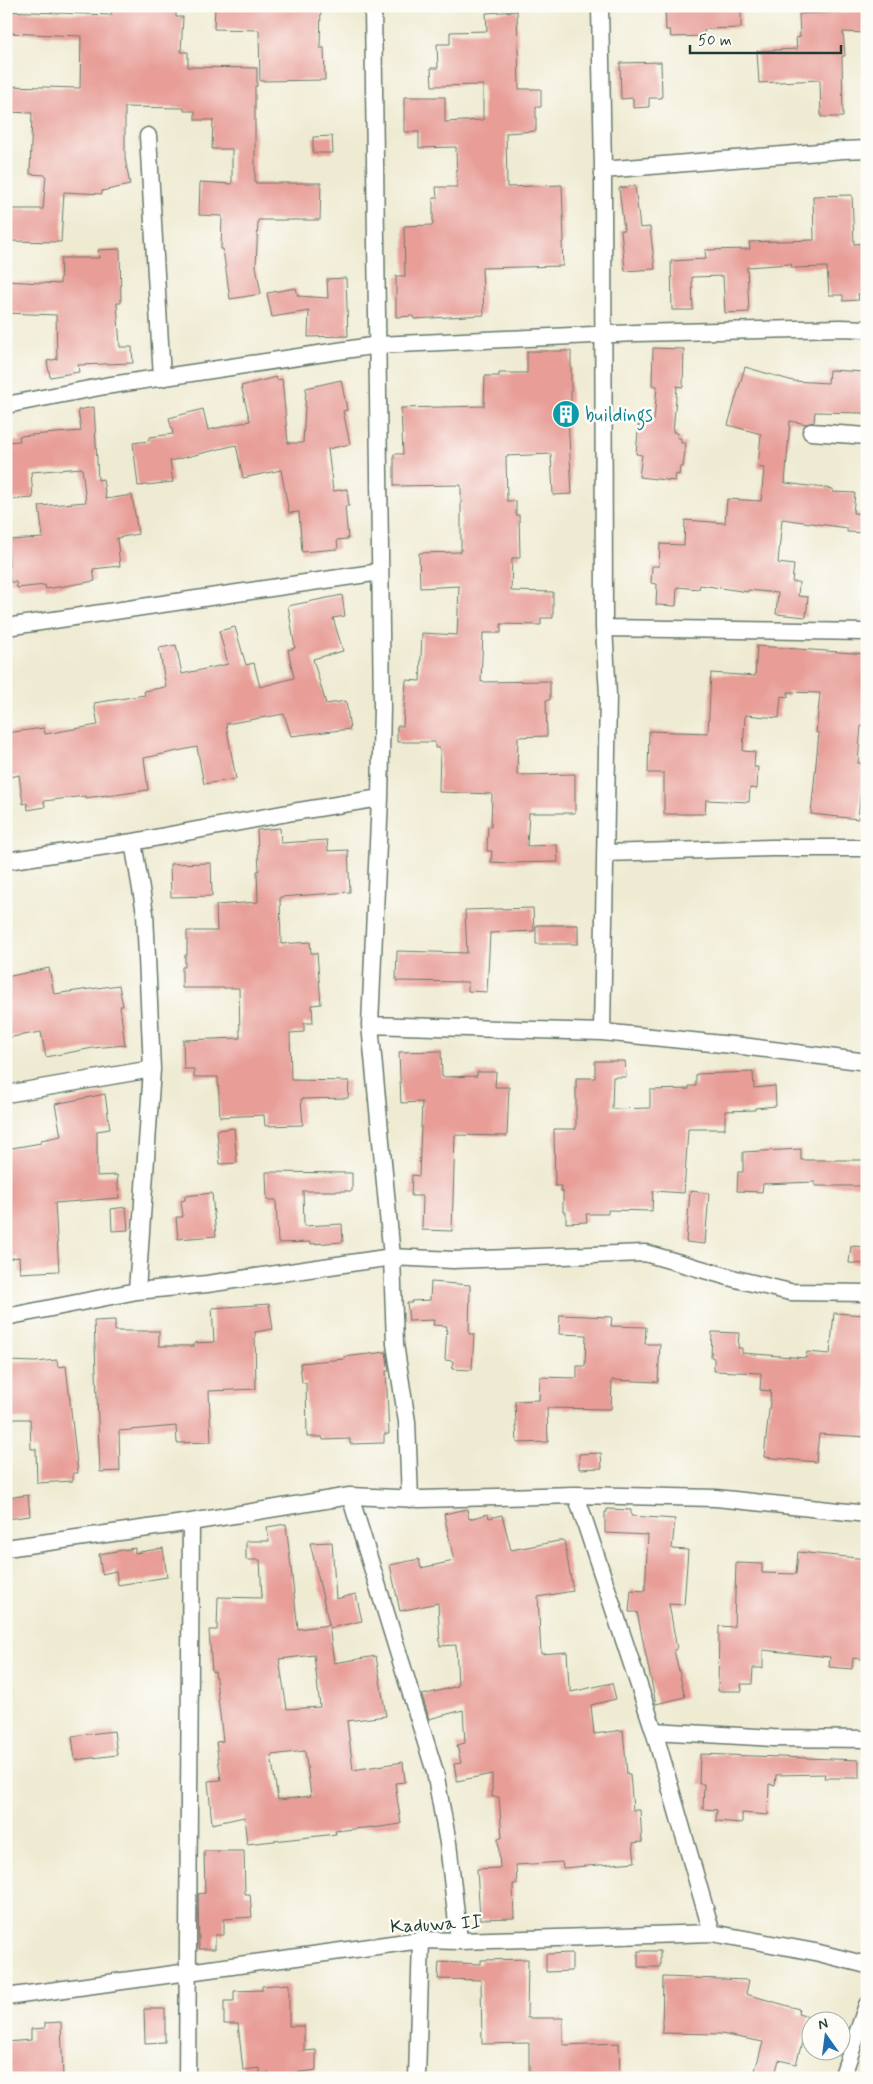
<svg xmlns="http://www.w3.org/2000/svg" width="873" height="2084" font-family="Mynerve,sans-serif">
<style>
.building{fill:#e89d97;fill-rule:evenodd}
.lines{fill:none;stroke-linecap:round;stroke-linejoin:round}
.minor-casing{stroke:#687a6c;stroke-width:19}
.minor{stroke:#fff;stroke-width:16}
.labels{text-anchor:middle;stroke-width:5;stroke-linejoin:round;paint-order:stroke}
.culture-label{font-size:19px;fill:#0d838f;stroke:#fdfcf7;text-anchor:start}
.street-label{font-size:19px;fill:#1f3d34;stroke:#fdfcf7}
</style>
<rect width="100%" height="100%" fill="#fdfcf7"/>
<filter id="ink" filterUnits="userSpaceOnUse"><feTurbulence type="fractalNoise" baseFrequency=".02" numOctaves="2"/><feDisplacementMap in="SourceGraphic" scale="10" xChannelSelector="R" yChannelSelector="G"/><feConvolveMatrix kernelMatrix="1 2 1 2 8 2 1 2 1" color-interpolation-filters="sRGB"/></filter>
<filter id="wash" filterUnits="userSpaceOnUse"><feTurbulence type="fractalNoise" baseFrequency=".0096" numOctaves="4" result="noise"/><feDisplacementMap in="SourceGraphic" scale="20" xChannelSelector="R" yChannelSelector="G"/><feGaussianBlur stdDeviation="1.12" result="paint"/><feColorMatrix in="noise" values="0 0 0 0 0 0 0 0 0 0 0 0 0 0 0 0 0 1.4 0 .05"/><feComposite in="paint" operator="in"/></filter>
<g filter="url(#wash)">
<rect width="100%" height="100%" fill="#efebd3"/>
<g id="blocks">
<path class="building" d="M 112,6 L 176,6 L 176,17 L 183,17 L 181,52 L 188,52 L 188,67 L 257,68 L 257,86 L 255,86 L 255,183 L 321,183 L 320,220 L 258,220 L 256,266 L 261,294 L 230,299 L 223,249 L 221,249 L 222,216 L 199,215 L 200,182 L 232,184 L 232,149 L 212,149 L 213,120 L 195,120 L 195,111 L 184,111 L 184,108 L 125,107 L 125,158 L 130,185 L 102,191 L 102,194 L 64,192 L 61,242 L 8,241 L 10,209 L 43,209 L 46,175 L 30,174 L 32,113 L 6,112 L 6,86 L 80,88 L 81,36 L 6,33 L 6,11 L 111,15 Z
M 215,6 L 321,6 L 320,48 L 324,48 L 325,80 L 260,81 L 259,30 L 214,29 Z
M 665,6 L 741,6 L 741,28 L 704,29 L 705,36 L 671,37 L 670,30 L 666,30 Z
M 847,6 L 867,6 L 867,33 L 843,32 L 845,56 L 842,56 L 843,117 L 821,117 L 820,80 L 759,83 L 757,51 L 797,49 L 796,38 L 800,37 L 799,14 L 847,12 Z
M 517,11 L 519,89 L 541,89 L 541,107 L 536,107 L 536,131 L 506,133 L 507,187 L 562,185 L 564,242 L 562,242 L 563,266 L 482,268 L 484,315 L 414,319 L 413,316 L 396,317 L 396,276 L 405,276 L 404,226 L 433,225 L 433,198 L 437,198 L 436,187 L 457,187 L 456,147 L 419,148 L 419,132 L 404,132 L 404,97 L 445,97 L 445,122 L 483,120 L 483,85 L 432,86 L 431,68 L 438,68 L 437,44 L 450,44 L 450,32 L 487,31 L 486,13 Z
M 661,62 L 662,98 L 649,98 L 649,107 L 633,108 L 633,98 L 621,99 L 620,63 Z
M 332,136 L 333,153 L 313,153 L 313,137 Z
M 635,186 L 640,228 L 650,227 L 655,269 L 625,271 L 621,230 L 624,230 L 619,188 Z
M 852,195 L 854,244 L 867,243 L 867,293 L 858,294 L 859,300 L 843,301 L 843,295 L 829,295 L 827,267 L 792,268 L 791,264 L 747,267 L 749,312 L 725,313 L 723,276 L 692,277 L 693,310 L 672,310 L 671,261 L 706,259 L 705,250 L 750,249 L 749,242 L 814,240 L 813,196 Z
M 120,249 L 121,303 L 117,303 L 120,347 L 132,347 L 133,363 L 78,365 L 79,372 L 50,377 L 47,361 L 57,359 L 56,315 L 6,313 L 6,281 L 60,284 L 61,258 L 99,258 L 98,250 Z
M 346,278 L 348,336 L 308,337 L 309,311 L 272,317 L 267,293 L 296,288 L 298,296 L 328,298 L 327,279 Z
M 653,348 L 684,349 L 683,387 L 677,386 L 673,432 L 678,433 L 677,438 L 681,438 L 681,443 L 686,443 L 683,467 L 680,467 L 679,475 L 676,474 L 675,481 L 639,477 L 642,455 L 636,454 L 639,420 L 654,421 L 657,386 L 652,385 Z
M 527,351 L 571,351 L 571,403 L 569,403 L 570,418 L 568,418 L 572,494 L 553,495 L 551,454 L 506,456 L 507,501 L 516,501 L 516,515 L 519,515 L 520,558 L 512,558 L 511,591 L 553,592 L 553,618 L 541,618 L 541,625 L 501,624 L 501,633 L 483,633 L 481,682 L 550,681 L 550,700 L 546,700 L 547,736 L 518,737 L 517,775 L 575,774 L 575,813 L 529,813 L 527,846 L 557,845 L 558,862 L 511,863 L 491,862 L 492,851 L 487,851 L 488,826 L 491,827 L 492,794 L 439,792 L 440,748 L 435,748 L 435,742 L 397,742 L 397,726 L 403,726 L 406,680 L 420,681 L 422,633 L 457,635 L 459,586 L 420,588 L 419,553 L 461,552 L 461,485 L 394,486 L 394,454 L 403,454 L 401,408 L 484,406 L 485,376 L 499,376 L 499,373 L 527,373 Z
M 745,367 L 793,381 L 828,383 L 829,370 L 866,372 L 864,413 L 815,412 L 814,422 L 806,424 L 790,421 L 785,483 L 833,489 L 833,492 L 855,493 L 853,513 L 867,514 L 867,533 L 847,532 L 847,528 L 782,519 L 778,563 L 794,565 L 792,582 L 799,582 L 798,596 L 808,597 L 806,617 L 776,614 L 778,593 L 748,590 L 748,592 L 700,585 L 699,589 L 677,587 L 676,606 L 656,605 L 657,584 L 651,583 L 652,566 L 659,566 L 660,544 L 684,545 L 685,520 L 725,523 L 727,499 L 761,501 L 764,468 L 758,467 L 761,434 L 728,425 Z
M 276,377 L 277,380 L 282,379 L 288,443 L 303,443 L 306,388 L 341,380 L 347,410 L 343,411 L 350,444 L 328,449 L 333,491 L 347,489 L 349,506 L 345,506 L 348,539 L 337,540 L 338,549 L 302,552 L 299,512 L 289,513 L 281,470 L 243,478 L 236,445 L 170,461 L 173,482 L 138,486 L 133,443 L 149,441 L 149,437 L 173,434 L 169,418 L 203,409 L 208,430 L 250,421 L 241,386 Z
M 94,407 L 98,480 L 103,479 L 106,499 L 132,495 L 138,534 L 117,538 L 120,566 L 93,569 L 95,581 L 46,589 L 45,585 L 17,588 L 16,582 L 10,582 L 8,540 L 43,538 L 39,506 L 86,502 L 82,468 L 31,472 L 33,498 L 6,500 L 6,442 L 20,441 L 19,436 L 81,431 L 78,410 Z
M 342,595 L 345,616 L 333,618 L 343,651 L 313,659 L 326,704 L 346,701 L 350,729 L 291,736 L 284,714 L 226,724 L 236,779 L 204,784 L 197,747 L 144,758 L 148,790 L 107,796 L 107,795 L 85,798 L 85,796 L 44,801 L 45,807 L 28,810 L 27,803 L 23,804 L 19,775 L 6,778 L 6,733 L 44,728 L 45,734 L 98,725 L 94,703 L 145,695 L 144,691 L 166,687 L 159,648 L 176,645 L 182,674 L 228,664 L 219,631 L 235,627 L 246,665 L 254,663 L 260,687 L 294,678 L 288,650 L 295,648 L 288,606 Z
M 757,646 L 867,654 L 867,727 L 861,726 L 858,763 L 867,764 L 867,780 L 862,779 L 858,819 L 811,814 L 819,733 L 816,733 L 820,693 L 788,692 L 788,697 L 781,696 L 779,718 L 745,715 L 743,751 L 755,752 L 754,767 L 758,767 L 757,789 L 750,788 L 749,802 L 706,800 L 705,814 L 664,814 L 664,773 L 648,773 L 649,731 L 708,733 L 711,673 L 755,676 Z
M 280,828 L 281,843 L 327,840 L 328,851 L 348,850 L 350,892 L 280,897 L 281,944 L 310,942 L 311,953 L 317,953 L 321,1004 L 312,1005 L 313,1023 L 304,1023 L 304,1032 L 290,1033 L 291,1080 L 349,1081 L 348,1098 L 301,1099 L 303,1125 L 265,1126 L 264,1115 L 220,1117 L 218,1077 L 194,1077 L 194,1069 L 184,1069 L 183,1040 L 240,1038 L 239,988 L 182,988 L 182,967 L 185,967 L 185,955 L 187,955 L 187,931 L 217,931 L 216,905 L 258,902 L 257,871 L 259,871 L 257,830 Z
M 211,863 L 212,896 L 171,897 L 170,864 Z
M 533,908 L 534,931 L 490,933 L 487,992 L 468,991 L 468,982 L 396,981 L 397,951 L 467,953 L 465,910 Z
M 536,925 L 578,925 L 578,944 L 536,944 Z
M 49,968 L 54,994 L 119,985 L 123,1006 L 120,1006 L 125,1045 L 93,1048 L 46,1057 L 41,1032 L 6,1038 L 6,977 Z
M 441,1051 L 442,1077 L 477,1076 L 477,1072 L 496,1072 L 495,1087 L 509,1087 L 507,1136 L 455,1135 L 452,1231 L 422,1230 L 423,1196 L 411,1196 L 412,1175 L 419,1176 L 422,1102 L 401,1103 L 399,1052 Z
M 595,1061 L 625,1061 L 626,1077 L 613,1077 L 612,1109 L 650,1108 L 650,1090 L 689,1089 L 689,1086 L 696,1086 L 696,1074 L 753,1072 L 754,1088 L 775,1086 L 776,1106 L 755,1108 L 755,1110 L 725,1111 L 725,1129 L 688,1129 L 684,1193 L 653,1191 L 652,1211 L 608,1210 L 608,1214 L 586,1214 L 587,1222 L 566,1223 L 566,1212 L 563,1212 L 563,1191 L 561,1191 L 561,1186 L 555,1186 L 554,1129 L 576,1129 L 576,1078 L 595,1078 Z
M 105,1094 L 110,1129 L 97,1131 L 97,1176 L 117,1175 L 119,1198 L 55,1203 L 59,1271 L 20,1273 L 19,1257 L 6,1259 L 6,1149 L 41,1143 L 41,1140 L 61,1136 L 55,1104 Z
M 234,1128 L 237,1163 L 220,1164 L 217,1130 Z
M 801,1149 L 801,1160 L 867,1160 L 867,1186 L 815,1186 L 815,1182 L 763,1184 L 762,1192 L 737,1191 L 738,1172 L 743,1172 L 743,1152 Z
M 266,1172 L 352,1173 L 352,1191 L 303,1191 L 304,1226 L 342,1224 L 343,1242 L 311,1244 L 311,1242 L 278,1243 L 276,1200 L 267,1200 Z
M 690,1191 L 709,1193 L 705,1244 L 686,1242 Z
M 212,1193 L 216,1236 L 178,1239 L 176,1217 L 183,1217 L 181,1201 L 185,1200 L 185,1196 Z
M 126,1207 L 128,1230 L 112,1231 L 111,1209 Z
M 851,1246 L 867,1247 L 867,1264 L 849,1263 Z
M 431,1282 L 470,1285 L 469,1334 L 474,1334 L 472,1370 L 452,1369 L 453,1361 L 445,1360 L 447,1326 L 433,1325 L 434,1320 L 409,1321 L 407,1303 L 412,1303 L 411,1301 L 430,1300 Z
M 269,1304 L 273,1329 L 255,1332 L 256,1389 L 209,1391 L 211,1442 L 177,1443 L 176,1426 L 119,1431 L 120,1471 L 100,1472 L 94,1321 L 115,1320 L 115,1331 L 159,1331 L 159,1346 L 194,1346 L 194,1343 L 214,1342 L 212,1308 Z
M 834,1313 L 867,1315 L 867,1437 L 819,1434 L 816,1462 L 764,1457 L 771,1391 L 760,1390 L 761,1373 L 714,1371 L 714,1358 L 711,1357 L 712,1332 L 739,1333 L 738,1348 L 742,1348 L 742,1353 L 806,1358 L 807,1352 L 830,1354 Z
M 560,1315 L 612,1317 L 611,1326 L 646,1327 L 645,1344 L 660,1344 L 658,1382 L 612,1380 L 611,1409 L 547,1408 L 548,1442 L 517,1443 L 515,1401 L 539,1400 L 540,1377 L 577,1378 L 577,1366 L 585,1366 L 586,1335 L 559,1334 Z
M 386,1352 L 389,1371 L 386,1371 L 389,1434 L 384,1434 L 384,1443 L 350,1444 L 350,1439 L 323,1440 L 322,1437 L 307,1437 L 306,1383 L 302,1383 L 300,1363 L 344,1359 L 344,1357 Z
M 57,1360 L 58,1367 L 66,1366 L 78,1473 L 73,1473 L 73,1481 L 37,1483 L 36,1449 L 31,1449 L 30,1419 L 6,1419 L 6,1361 L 35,1362 Z
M 601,1453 L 602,1468 L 579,1469 L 579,1454 Z
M 28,1495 L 30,1516 L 6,1519 L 6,1498 Z
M 467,1509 L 469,1519 L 488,1514 L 489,1518 L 502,1515 L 511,1550 L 564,1540 L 573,1591 L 538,1597 L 541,1654 L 567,1652 L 569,1687 L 571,1687 L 571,1692 L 612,1683 L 616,1699 L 591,1705 L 594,1734 L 623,1730 L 627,1774 L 630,1774 L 633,1810 L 640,1810 L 642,1842 L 633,1843 L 635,1862 L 563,1868 L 562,1862 L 516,1865 L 517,1884 L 513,1884 L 514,1918 L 480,1919 L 477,1869 L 500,1868 L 498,1838 L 502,1838 L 499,1797 L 492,1797 L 492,1774 L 457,1781 L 454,1764 L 461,1763 L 457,1745 L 465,1743 L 463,1710 L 429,1719 L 422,1695 L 458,1686 L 456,1645 L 440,1646 L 438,1603 L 400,1611 L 390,1565 L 419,1559 L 421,1568 L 454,1561 L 444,1514 Z
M 607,1509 L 631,1510 L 631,1516 L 675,1519 L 672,1549 L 688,1550 L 684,1605 L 669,1604 L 677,1649 L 674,1650 L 685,1697 L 656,1704 L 637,1612 L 629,1612 L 631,1590 L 645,1591 L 648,1535 L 605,1533 L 605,1512 L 607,1512 Z
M 286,1524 L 298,1629 L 329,1625 L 334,1663 L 376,1656 L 386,1716 L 347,1721 L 353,1770 L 403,1762 L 405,1782 L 395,1783 L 401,1824 L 373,1828 L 373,1827 L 335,1831 L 336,1834 L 247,1844 L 244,1817 L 212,1824 L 208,1781 L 221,1780 L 216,1742 L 223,1741 L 215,1671 L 212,1672 L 209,1630 L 217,1630 L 218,1597 L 262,1598 L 260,1560 L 246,1560 L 246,1541 L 269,1541 L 267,1527 ZM 314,1655 L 320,1707 L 287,1709 L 279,1659 ZM 305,1751 L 311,1796 L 278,1800 L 271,1755 Z
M 332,1542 L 336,1599 L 356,1594 L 362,1621 L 330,1628 L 310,1543 Z
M 135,1548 L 135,1553 L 163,1548 L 167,1577 L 118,1585 L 116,1571 L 102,1574 L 99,1554 Z
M 798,1552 L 867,1559 L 867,1660 L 853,1658 L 852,1669 L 829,1667 L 830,1657 L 763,1650 L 763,1668 L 753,1668 L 752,1684 L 741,1684 L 742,1691 L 718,1691 L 719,1626 L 734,1627 L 736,1563 L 762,1564 L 762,1573 L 796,1574 Z
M 114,1731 L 117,1755 L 75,1760 L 72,1736 Z
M 700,1754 L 859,1760 L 859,1778 L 824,1778 L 825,1774 L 776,1775 L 775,1785 L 769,1784 L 768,1815 L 742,1813 L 742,1823 L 716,1821 L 717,1810 L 703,1809 L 704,1784 L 699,1784 Z
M 204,1851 L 244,1851 L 245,1894 L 250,1894 L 252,1917 L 224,1919 L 224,1935 L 215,1935 L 215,1949 L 199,1949 L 198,1894 L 205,1893 Z
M 638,1951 L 660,1951 L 660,1967 L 638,1967 Z
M 572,1953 L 572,1971 L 546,1972 L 546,1954 Z
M 528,1959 L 527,2018 L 563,2018 L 563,2045 L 619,2043 L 620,2078 L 529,2078 L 529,2043 L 482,2044 L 481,1980 L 438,1979 L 439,1962 L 481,1964 L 481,1960 Z
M 663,1977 L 749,1980 L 746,1994 L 799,2009 L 798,2014 L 809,2017 L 796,2064 L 779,2060 L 774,2078 L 753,2078 L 763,2042 L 721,2034 L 662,2033 Z
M 289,1984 L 289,2026 L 304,2026 L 304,2051 L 316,2050 L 316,2070 L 294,2073 L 295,2078 L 269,2078 L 269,2073 L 260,2074 L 260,2068 L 243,2070 L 238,2024 L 224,2024 L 224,2001 L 234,2001 L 234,1991 L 262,1990 L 262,1986 Z
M 144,2009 L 165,2009 L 165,2042 L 145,2043 Z
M 61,2022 L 63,2078 L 6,2078 L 6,2042 L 31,2040 L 31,2029 L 45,2028 L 45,2023 Z"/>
</g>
</g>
<g filter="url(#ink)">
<use href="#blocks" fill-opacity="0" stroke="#687a6c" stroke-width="1"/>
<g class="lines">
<g class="minor-casing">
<path id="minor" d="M 373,6 L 382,707 L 380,798 L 370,1025 L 392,1257 L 395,1344 L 407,1422 L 410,1499
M 600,6 L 603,170 L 604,628 L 608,695 L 602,1032
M 148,136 L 162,378
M 603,170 L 843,150 L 867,149
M 6,405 L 105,386 L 378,345 L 636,333 L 841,328 L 867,329
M 811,432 L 867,436
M 6,627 L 380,572
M 604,628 L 865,632
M 133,842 L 145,913 L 152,1069 L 137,1291
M 605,853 L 771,848 L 867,848
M 6,861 L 133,842 L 293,812 L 380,798
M 370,1025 L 602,1032 L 742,1046 L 867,1062
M 6,1094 L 152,1069
M 6,1317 L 137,1291 L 207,1284 L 392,1257 L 453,1260 L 645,1253 L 736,1279 L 790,1292 L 867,1293
M 576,1495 L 654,1731 L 712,1933
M 350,1496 L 435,1772 L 448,1843 L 459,1941
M 6,1548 L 191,1522 L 350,1496 L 420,1499 L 576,1495 L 716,1498 L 867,1514
M 654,1731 L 773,1738 L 867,1739
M 6,1997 L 421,1940 L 459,1941 L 712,1933 L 815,1952 L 867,1965
M 187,2078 L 191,1522
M 417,2078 L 421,1940
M 842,2078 L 867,2005"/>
</g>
<use href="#minor" class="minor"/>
</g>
</g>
<defs>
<g id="building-disc" transform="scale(1.4375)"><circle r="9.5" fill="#0f9aa8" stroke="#fdfcf7"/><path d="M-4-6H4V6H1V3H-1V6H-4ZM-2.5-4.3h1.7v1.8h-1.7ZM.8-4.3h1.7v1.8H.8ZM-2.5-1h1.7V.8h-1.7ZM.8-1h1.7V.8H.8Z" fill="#fff"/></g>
</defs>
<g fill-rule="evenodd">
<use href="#building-disc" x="566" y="414"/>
</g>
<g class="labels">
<g class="culture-label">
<text x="585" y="421">buildings</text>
</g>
<g class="street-label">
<text transform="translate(436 1923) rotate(-3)" y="7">Kaduwa II</text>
</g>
</g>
<rect width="873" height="2084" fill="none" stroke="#fdfcf7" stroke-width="25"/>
<g transform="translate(826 2036) rotate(346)"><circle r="24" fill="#fdfcf7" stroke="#a4b0a9"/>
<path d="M0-4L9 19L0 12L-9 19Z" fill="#1f6fb2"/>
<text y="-8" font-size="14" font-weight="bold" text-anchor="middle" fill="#1f3d34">N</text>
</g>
<path d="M690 45v8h151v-8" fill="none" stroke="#1f3d34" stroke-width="2.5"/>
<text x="698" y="45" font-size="15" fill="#1f3d34" stroke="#fdfcf7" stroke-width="4" paint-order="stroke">50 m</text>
</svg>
